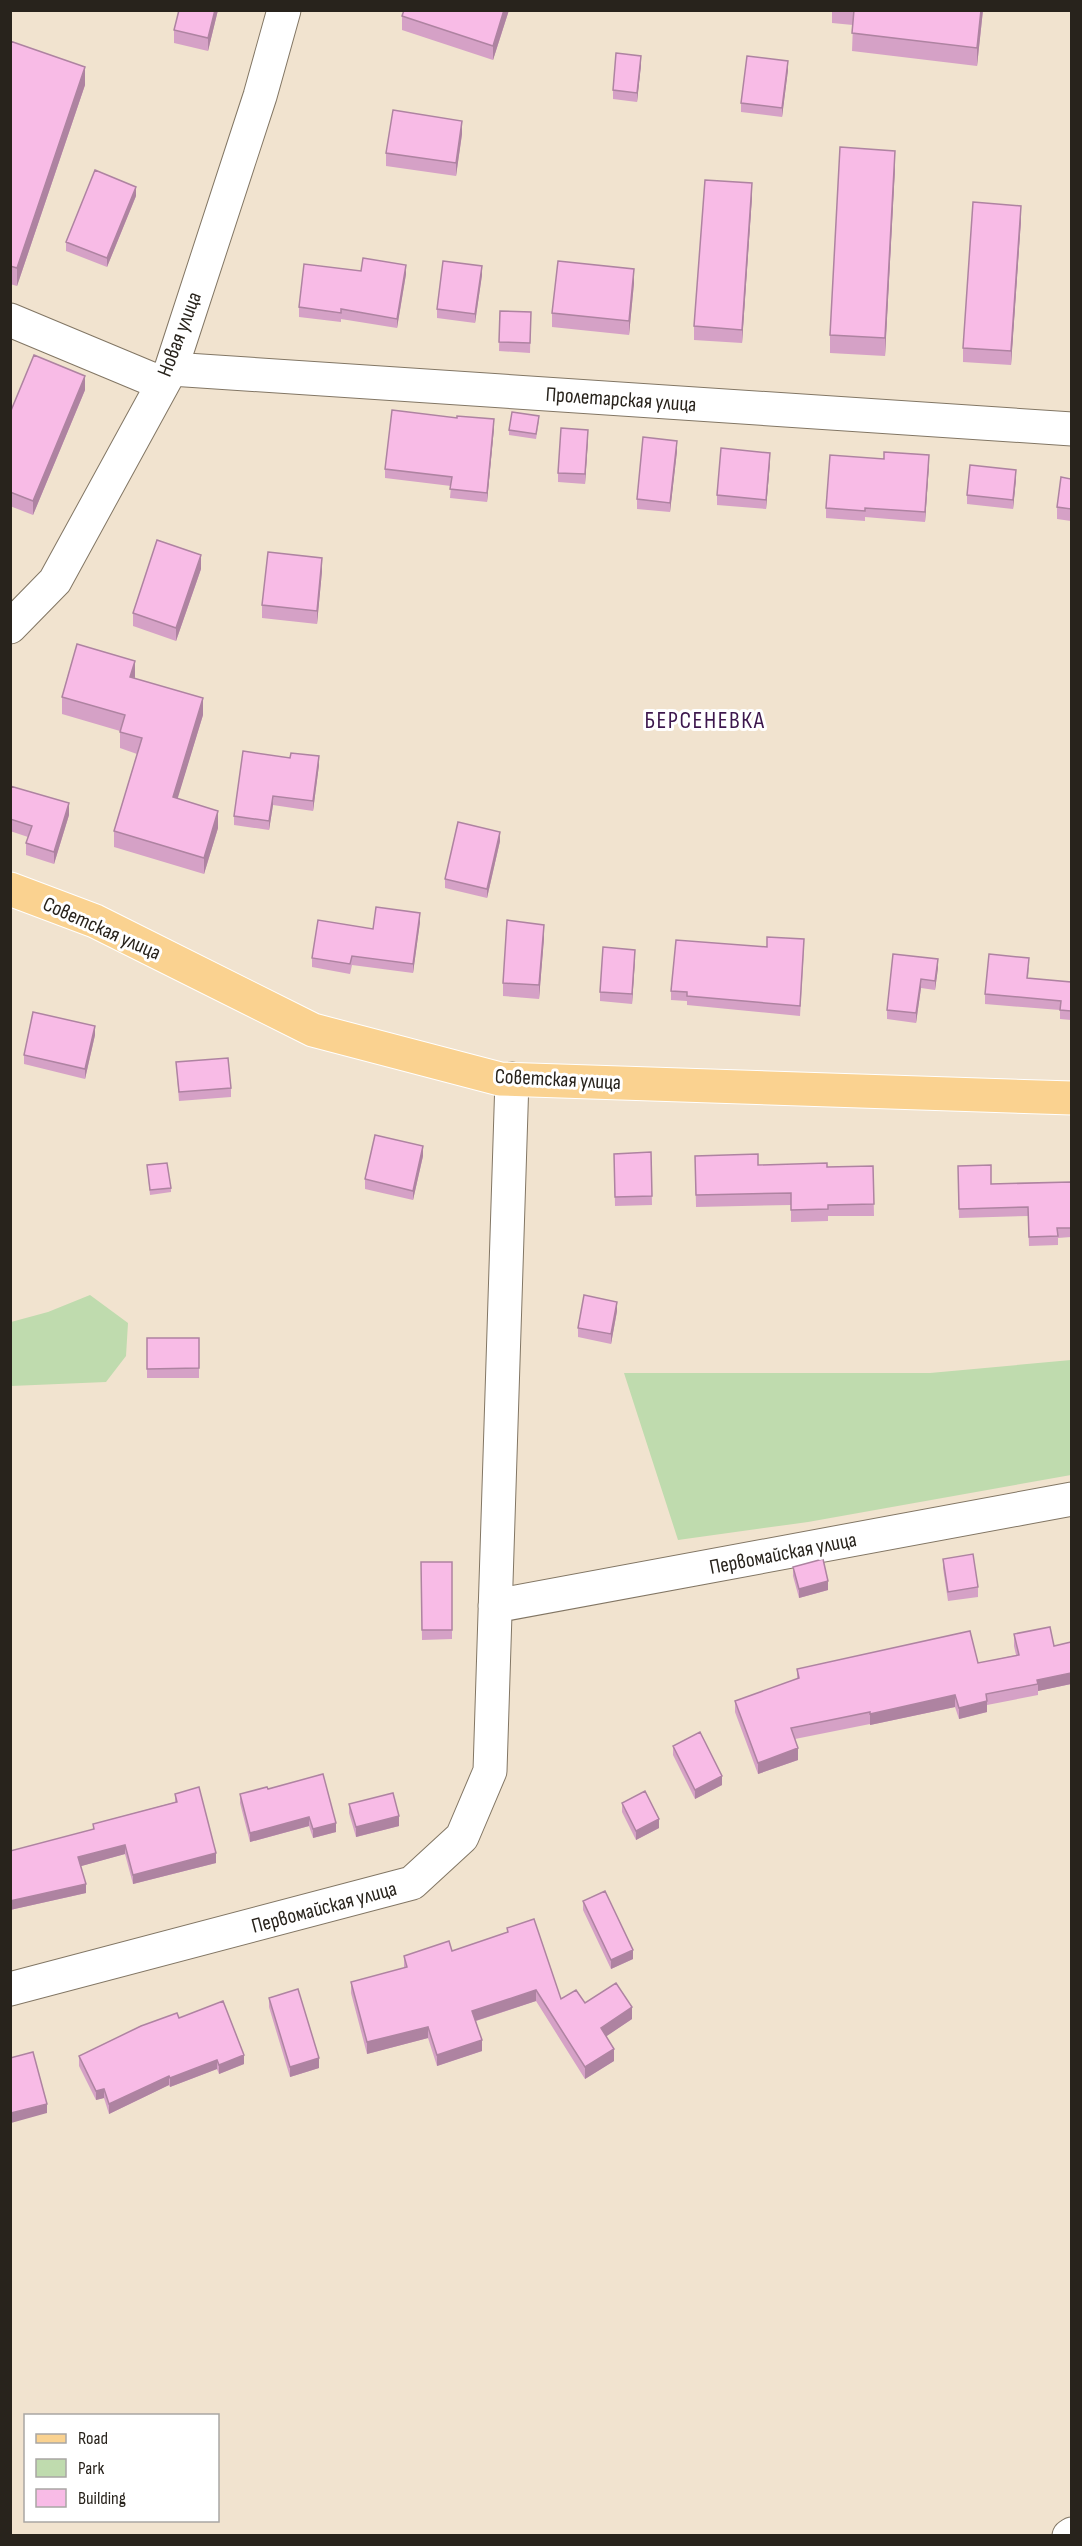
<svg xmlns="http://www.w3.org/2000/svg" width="1082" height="2546" font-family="'Sofia Sans Condensed',sans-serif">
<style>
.green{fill:#bfdbae}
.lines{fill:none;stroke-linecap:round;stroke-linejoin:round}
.minor-casing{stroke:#827664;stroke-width:35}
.major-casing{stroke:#fff;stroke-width:35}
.minor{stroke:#fff;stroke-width:33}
.major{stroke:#fad290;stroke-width:33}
.wall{fill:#d5a1c6}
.shaded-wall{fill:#ae83a1}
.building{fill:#f8bbe6;stroke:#ae83a1;stroke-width:1.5}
.labels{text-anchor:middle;stroke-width:6;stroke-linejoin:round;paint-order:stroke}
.street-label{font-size:21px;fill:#28231c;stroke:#fff}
.quarter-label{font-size:24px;letter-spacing:1.5px;fill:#3d174d;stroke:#fff}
</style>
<rect width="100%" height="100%" fill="#f1e3cf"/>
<path class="green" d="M 90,1295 L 128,1323 L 126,1356 L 106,1382 L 11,1386 L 11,1322 L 48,1312 Z
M 1071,1360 L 1071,1475 L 808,1522 L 678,1540 L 624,1373 L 930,1373 Z"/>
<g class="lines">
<g class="minor-casing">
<path id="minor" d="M 10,320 L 161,383
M 171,369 L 1072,429
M 10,627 L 55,581 L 171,369 L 260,96 L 284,10
M 495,1606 L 1072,1499
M 10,1989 L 412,1883 L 462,1837 L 490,1771 L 512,1079
M 1069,2536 L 1072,2534"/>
</g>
<g class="major-casing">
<path id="major" d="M 10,889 L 95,921 L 313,1030 L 500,1079 L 1072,1098"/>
</g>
<use href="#minor" class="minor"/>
<use href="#major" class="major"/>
</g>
<path class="wall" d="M 218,10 L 208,51 L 174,43 L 174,30 Z
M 404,10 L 509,10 L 493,60 L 402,30 L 402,16 Z
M 832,10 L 983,10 L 977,66 L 852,51 L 853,25 L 832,23 Z
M 10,41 L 85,85 L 17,286 L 10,284 Z
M 641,65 L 637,102 L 613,99 L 613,90 Z
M 788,70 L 782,117 L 741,112 L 741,103 Z
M 462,134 L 456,176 L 386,166 L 386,153 Z
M 895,168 L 885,356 L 830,353 L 830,335 Z
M 136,196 L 107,267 L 66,251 L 66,242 Z
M 752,197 L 742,343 L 694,340 L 694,326 Z
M 1021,220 L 1011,365 L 963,362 L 963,348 Z
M 361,271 L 406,274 L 397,328 L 341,319 L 341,322 L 299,317 L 299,307 Z
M 482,275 L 475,323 L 437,318 L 437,309 Z
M 634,283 L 629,335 L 552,327 L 552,313 Z
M 500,311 L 531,312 L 530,353 L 499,351 Z
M 85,390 L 33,515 L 10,506 L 10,413 Z
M 539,421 L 536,439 L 509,435 L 509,430 Z
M 494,428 L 487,502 L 450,498 L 451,486 L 385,478 L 385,469 Z
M 588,439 L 585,484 L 558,482 L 558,473 Z
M 677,451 L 670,512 L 637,509 L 637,499 Z
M 770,462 L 766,509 L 717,505 L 717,495 Z
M 929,464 L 925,522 L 865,517 L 865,521 L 826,518 L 826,508 Z
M 1016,479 L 1013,509 L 967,504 L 967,495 Z
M 1071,479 L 1071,521 L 1057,519 L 1057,507 Z
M 201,569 L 176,641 L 133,626 L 133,613 Z
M 322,571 L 317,624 L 262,618 L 262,605 Z
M 135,678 L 203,715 L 177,799 L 218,828 L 204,874 L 114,847 L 114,831 L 137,754 L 120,748 L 120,731 L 62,714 L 62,697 Z
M 319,765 L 313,811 L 273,805 L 269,830 L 234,825 L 234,816 Z
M 10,786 L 69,815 L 54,864 L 26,855 L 26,843 L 28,837 L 10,831 Z
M 500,841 L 487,898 L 445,888 L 445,879 Z
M 420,922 L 413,973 L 352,965 L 350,974 L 312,967 L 312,958 L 373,929 Z
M 544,938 L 539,999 L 503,996 L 503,983 Z
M 767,947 L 804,949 L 800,1016 L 687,1005 L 687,1001 L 671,1000 L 671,991 Z
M 893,954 L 938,968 L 935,990 L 921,988 L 916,1023 L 887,1019 L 887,1010 Z
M 635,959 L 632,1004 L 600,1001 L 600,992 Z
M 1029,967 L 1028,978 L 1071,982 L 1071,1020 L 1060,1019 L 1060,1010 L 985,1004 L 985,994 Z
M 95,1035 L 85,1079 L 24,1064 L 24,1055 Z
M 176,1062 L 231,1088 L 231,1097 L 179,1101 Z
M 651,1152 L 652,1205 L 615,1206 L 614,1154 Z
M 423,1156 L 413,1200 L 365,1189 L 365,1179 Z
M 695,1156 L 758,1165 L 827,1167 L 873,1166 L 874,1216 L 828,1216 L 828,1221 L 791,1222 L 791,1205 L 696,1207 Z
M 147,1165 L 171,1188 L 171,1192 L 150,1195 Z
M 958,1166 L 991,1184 L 1071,1182 L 1071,1237 L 1058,1238 L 1058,1245 L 1029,1246 L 1028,1216 L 959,1218 Z
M 617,1311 L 611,1344 L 578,1337 L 578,1328 Z
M 147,1338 L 199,1338 L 199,1378 L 147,1378 Z
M 943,1559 L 978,1587 L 978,1597 L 948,1601 L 943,1568 Z
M 421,1562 L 452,1562 L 452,1639 L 422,1640 Z
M 793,1567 L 828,1590 L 799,1598 L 793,1576 Z
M 1014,1634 L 1054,1646 L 1071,1642 L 1071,1684 L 1038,1691 L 1038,1695 L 987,1705 L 987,1712 L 959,1719 L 955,1707 L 870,1725 L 870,1724 L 795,1739 L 798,1760 L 758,1774 L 735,1712 L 735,1701 L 797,1679 L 797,1669 L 978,1663 L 1016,1655 L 1014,1646 Z
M 673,1746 L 722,1785 L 695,1799 L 673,1755 Z
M 268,1789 L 336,1832 L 313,1838 L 309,1826 L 250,1842 L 240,1803 L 240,1794 Z
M 175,1794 L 216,1863 L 133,1884 L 125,1854 L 81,1866 L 86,1893 L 10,1910 L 93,1829 L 93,1824 L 175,1802 Z
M 622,1803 L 659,1828 L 636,1840 L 622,1812 Z
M 349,1804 L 399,1826 L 356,1837 L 349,1813 Z
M 583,1901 L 633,1959 L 611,1969 L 583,1910 Z
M 507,1928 L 561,1999 L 585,2003 L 632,2019 L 606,2036 L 614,2061 L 585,2079 L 536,2001 L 476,2021 L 482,2051 L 437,2066 L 428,2038 L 367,2054 L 351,1993 L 351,1982 L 404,1968 L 404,1956 L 452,1951 L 507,1933 Z
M 269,1998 L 319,2068 L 290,2077 L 269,2007 Z
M 179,2018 L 244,2064 L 219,2074 L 217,2069 L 170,2087 L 169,2085 L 109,2114 L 104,2098 L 96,2100 L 79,2066 L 79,2056 Z"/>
<path class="shaded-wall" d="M 215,10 L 218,10 L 208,51 L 208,38 Z
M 504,10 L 509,10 L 493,60 L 493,46 Z
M 981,10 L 983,10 L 977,66 L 977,48 Z
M 641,56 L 641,65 L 637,102 L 637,93 Z
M 788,61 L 788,70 L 782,117 L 782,108 Z
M 85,67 L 85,85 L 17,286 L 17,268 Z
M 462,121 L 462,134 L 456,176 L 456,163 Z
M 895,151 L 895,168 L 885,356 L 885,338 Z
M 752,183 L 752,197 L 742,343 L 742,330 Z
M 136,187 L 136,196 L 107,267 L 107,258 Z
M 1021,206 L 1021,220 L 1011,365 L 1011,351 Z
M 406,265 L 406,274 L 397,328 L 397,319 Z
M 482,266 L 482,275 L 475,323 L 475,314 Z
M 634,269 L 634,283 L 629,335 L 629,321 Z
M 85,376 L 85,390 L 33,515 L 33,501 Z
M 494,419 L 494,428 L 487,502 L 487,493 Z
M 588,430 L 588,439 L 585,484 L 585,474 Z
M 677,441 L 677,451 L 670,512 L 670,503 Z
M 770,453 L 770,462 L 766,509 L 766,500 Z
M 929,455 L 929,464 L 925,522 L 925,512 Z
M 1016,470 L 1016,479 L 1013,509 L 1013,500 Z
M 201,555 L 201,569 L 176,641 L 176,628 Z
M 322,558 L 322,571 L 317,624 L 317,611 Z
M 135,661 L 135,678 L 130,677 Z
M 203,698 L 203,715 L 173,814 L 173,797 Z
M 319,756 L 319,765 L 313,811 L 313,801 Z
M 273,796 L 273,805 L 269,830 L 269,821 Z
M 69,803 L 69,815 L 54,864 L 54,852 Z
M 218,811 L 218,828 L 204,874 L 204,858 Z
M 500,832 L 500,841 L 487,898 L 487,889 Z
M 420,913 L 420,922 L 413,973 L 413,964 Z
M 544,925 L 544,938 L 539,999 L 539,985 Z
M 635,950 L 635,959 L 632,1004 L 632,994 Z
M 938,959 L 938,968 L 935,990 L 935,981 Z
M 921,979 L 921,988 L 916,1023 L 916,1013 Z
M 95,1026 L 95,1035 L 85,1079 L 85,1069 Z
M 423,1146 L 423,1156 L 413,1200 L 413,1191 Z
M 617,1302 L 617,1311 L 611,1344 L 611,1334 Z
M 828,1581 L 828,1590 L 799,1598 L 799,1589 Z
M 1071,1673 L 1071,1684 L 1038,1691 L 1038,1684 L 1037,1680 Z
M 955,1695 L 955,1707 L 870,1725 L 870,1714 Z
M 987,1701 L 987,1712 L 959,1719 L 959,1708 Z
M 798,1748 L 798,1760 L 758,1774 L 758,1763 Z
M 722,1776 L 722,1785 L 695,1799 L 695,1790 Z
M 399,1816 L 399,1826 L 356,1837 L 356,1827 Z
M 309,1817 L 309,1826 L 250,1842 L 250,1833 Z
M 659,1819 L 659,1828 L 636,1840 L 636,1831 Z
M 336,1823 L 336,1832 L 313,1838 L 313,1829 Z
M 125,1845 L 125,1854 L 78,1867 L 78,1857 Z
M 216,1853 L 216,1863 L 133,1884 L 133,1875 Z
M 86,1884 L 86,1893 L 10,1910 L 10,1901 Z
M 633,1950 L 633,1959 L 611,1969 L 611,1960 Z
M 536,1990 L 536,2001 L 472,2022 L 472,2011 Z
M 632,2007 L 632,2019 L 601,2040 L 601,2028 Z
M 428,2027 L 428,2038 L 367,2054 L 367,2042 Z
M 482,2040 L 482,2051 L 437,2066 L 437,2055 Z
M 614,2049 L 614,2061 L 585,2079 L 585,2067 Z
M 244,2055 L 244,2064 L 219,2074 L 219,2065 Z
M 319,2058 L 319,2068 L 290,2077 L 290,2067 Z
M 217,2060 L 217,2069 L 170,2087 L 170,2078 Z
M 169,2076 L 169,2085 L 109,2114 L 109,2104 Z
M 104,2089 L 104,2098 L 96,2100 L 96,2091 Z
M 47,2104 L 47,2113 L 11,2123 L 11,2113 Z"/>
<path class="building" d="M 179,10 L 215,10 L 208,38 L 174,30 Z
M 404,10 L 504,10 L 493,46 L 402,16 Z
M 854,10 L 981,10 L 977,48 L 852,33 Z
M 10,41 L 85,67 L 17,268 L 10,266 Z
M 616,53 L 641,56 L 637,93 L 613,90 Z
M 747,56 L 788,61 L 782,108 L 741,103 Z
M 393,110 L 462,121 L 456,163 L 386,153 Z
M 840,147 L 895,151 L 885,338 L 830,335 Z
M 95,170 L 136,187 L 107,258 L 66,242 Z
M 705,180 L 752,183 L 742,330 L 694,326 Z
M 973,202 L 1021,206 L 1011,351 L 963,348 Z
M 363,258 L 406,265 L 397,319 L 341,309 L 341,313 L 299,307 L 304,264 L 361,271 Z
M 443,261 L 482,266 L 475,314 L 437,309 Z
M 558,261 L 634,269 L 629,321 L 552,313 Z
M 500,311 L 531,312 L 530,343 L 499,342 Z
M 34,355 L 85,376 L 33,501 L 10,492 L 10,413 Z
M 392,410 L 457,418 L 457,416 L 494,419 L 487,493 L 450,489 L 452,477 L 385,469 Z
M 512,412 L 539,416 L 536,434 L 509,430 Z
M 561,428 L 588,430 L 585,474 L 558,473 Z
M 643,437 L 677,441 L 670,503 L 637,499 Z
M 721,448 L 770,453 L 766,500 L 717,495 Z
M 884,452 L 929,455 L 925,512 L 865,508 L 865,511 L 826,508 L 830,455 L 884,459 Z
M 970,465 L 1016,470 L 1013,500 L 967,495 Z
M 1061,477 L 1071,479 L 1071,509 L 1057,507 Z
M 157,540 L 201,555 L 176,628 L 133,613 Z
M 268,552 L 322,558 L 317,611 L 262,605 Z
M 77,644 L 135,661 L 130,677 L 203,698 L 173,797 L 218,811 L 204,858 L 114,831 L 142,738 L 120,732 L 125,715 L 62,697 Z
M 243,751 L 290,758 L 291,753 L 319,756 L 313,801 L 273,796 L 269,821 L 234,816 Z
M 10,786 L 69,803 L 54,852 L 26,843 L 32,826 L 10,819 Z
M 458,822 L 500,832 L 487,889 L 445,879 Z
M 376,907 L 420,913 L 413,964 L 352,956 L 350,964 L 312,958 L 318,920 L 373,929 Z
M 507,920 L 544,925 L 539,985 L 503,983 Z
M 767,937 L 804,939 L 800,1006 L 687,996 L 687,992 L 671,991 L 676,940 L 767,947 Z
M 603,947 L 635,950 L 632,994 L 600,992 Z
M 893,954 L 938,959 L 935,981 L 921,979 L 916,1013 L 887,1010 Z
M 989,954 L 1029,958 L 1027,978 L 1071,982 L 1071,1011 L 1060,1010 L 1061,1001 L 985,994 Z
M 33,1012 L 95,1026 L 85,1069 L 24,1055 Z
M 228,1058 L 231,1088 L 179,1092 L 176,1062 Z
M 375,1135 L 423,1146 L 413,1191 L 365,1179 Z
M 651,1152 L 652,1196 L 615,1197 L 614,1154 Z
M 758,1154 L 758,1165 L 827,1163 L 827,1167 L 873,1166 L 874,1204 L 828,1205 L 828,1209 L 791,1210 L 791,1193 L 696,1195 L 695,1156 Z
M 167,1163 L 171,1188 L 150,1190 L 147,1165 Z
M 991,1165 L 991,1184 L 1071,1182 L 1071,1228 L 1057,1228 L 1058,1236 L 1029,1237 L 1028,1207 L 959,1209 L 958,1166 Z
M 584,1295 L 617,1302 L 611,1334 L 578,1328 Z
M 147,1338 L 199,1338 L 199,1368 L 147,1369 Z
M 973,1554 L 978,1587 L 948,1592 L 943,1559 Z
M 823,1559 L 828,1581 L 799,1589 L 793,1567 Z
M 421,1562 L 452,1562 L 452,1630 L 422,1630 Z
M 1050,1627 L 1054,1646 L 1071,1642 L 1071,1673 L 1037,1680 L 1038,1684 L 986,1694 L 987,1701 L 959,1708 L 955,1695 L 870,1714 L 870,1712 L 791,1728 L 798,1748 L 758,1763 L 735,1701 L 799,1678 L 797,1669 L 970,1631 L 978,1663 L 1019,1655 L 1014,1634 Z
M 700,1732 L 722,1776 L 695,1790 L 673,1746 Z
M 323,1774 L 336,1823 L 313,1829 L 309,1817 L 250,1833 L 240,1794 L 267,1787 L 268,1789 Z
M 199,1787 L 216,1853 L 133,1875 L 125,1845 L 78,1857 L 86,1884 L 10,1901 L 10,1851 L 94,1829 L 93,1824 L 177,1802 L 175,1794 Z
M 645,1791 L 659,1819 L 636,1831 L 622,1803 Z
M 393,1793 L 399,1816 L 356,1827 L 349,1804 Z
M 605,1891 L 633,1950 L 611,1960 L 583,1901 Z
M 534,1919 L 561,1999 L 576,1990 L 585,2003 L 616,1983 L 632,2007 L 601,2028 L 614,2049 L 585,2067 L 536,1990 L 472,2011 L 482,2040 L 437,2055 L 428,2027 L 367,2042 L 351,1982 L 407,1967 L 404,1956 L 449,1941 L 452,1951 L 508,1932 L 507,1928 Z
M 298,1989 L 319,2058 L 290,2067 L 269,1998 Z
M 223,2001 L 244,2055 L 219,2065 L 217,2060 L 170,2078 L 169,2076 L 109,2104 L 104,2089 L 96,2091 L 79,2056 L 141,2026 L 177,2013 L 179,2018 Z
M 33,2052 L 47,2104 L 11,2113 L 10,2058 Z"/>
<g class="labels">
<g class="street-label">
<text transform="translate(179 334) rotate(-69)" y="7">Новая улица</text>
<text transform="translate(621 399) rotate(4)" y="7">Пролетарская улица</text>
<text transform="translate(102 928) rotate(24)" y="7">Советская улица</text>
<text transform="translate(558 1079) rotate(3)" y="7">Советская улица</text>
<text transform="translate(783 1553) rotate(-11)" y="7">Первомайская улица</text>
<text transform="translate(324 1907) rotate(-15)" y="7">Первомайская улица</text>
</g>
<g class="quarter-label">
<text x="705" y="728">БЕРСЕНЕВКА</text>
</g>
</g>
<rect width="1082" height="2546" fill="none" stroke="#28231c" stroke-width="24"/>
<rect x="24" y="2414" width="195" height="108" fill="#ffffff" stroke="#a9a7a4" stroke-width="1.5"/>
<rect x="36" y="2434" width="30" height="9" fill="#fad290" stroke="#a9a7a4" stroke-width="1.5"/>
<text x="78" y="2444" font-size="18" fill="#28231c">Road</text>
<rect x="36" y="2459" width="30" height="18" fill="#bfdbae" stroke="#a9a7a4" stroke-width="1.5"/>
<text x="78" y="2474" font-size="18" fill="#28231c">Park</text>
<rect x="36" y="2489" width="30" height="18" fill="#f8bbe6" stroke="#a9a7a4" stroke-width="1.5"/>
<text x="78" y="2504" font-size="18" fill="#28231c">Building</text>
</svg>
